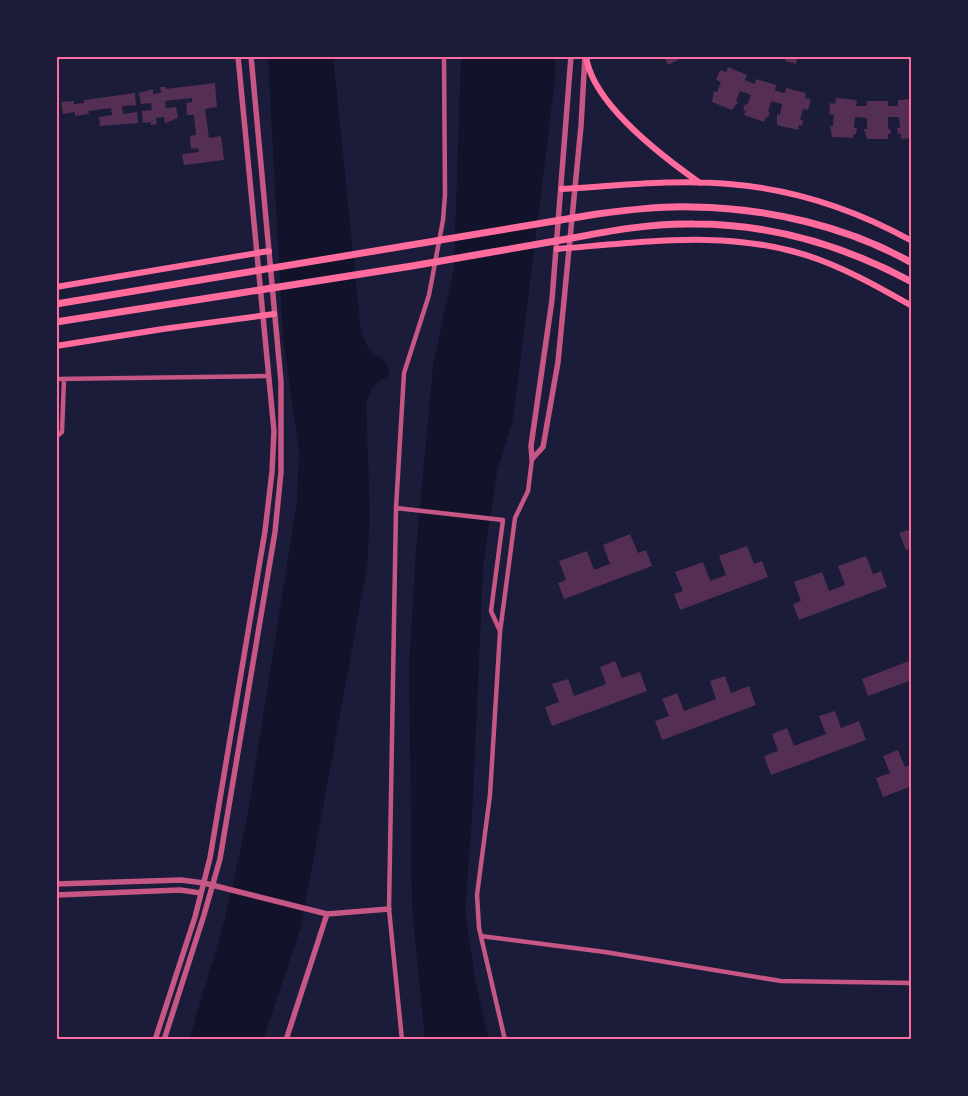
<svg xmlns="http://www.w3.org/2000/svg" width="968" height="1096" font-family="'PT Sans Narrow',sans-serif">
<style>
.water{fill:#12122b}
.building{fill:#542f53}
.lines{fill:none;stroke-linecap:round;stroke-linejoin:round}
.minor{stroke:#c65784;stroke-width:4.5}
.tertiary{stroke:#c65784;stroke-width:5.5}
.secondary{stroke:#ff6b9d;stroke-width:6}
.primary{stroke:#ff6b9d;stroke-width:7}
.neatline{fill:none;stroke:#ff6b9d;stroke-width:2}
</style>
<rect width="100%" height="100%" fill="#1b1b3a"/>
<path class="water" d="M 268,56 L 333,56 L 361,332 L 369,350 L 386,362 L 390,375 C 376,381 369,390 366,404 L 370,516 L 367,567 L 301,927 L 263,1040 L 189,1040 L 224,923 L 246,825 L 297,501 L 299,451 L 283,337 Z
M 461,56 L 555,56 L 555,79 L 513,419 L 497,471 L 483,567 L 472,817 L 465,911 L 476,985 L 489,1040 L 425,1040 L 412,907 L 409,665 L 416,551 L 433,366 L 454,268 Z"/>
<path class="building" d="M 664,56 L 677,56 L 678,60 L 668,65 Z
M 786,56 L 798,56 L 796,64 L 785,61 Z
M 728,67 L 747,75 L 745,80 L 755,84 L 756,79 L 776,85 L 775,90 L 780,92 L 785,93 L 786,88 L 806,93 L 805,98 L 811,99 L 808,110 L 803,109 L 800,120 L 803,120 L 802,126 L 799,125 L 798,130 L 777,125 L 777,114 L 780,115 L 782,104 L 771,101 L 768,112 L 770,113 L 768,118 L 766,117 L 764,122 L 744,115 L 746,111 L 743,110 L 745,104 L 747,105 L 751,95 L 740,91 L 736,101 L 738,102 L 732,110 L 712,102 L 714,91 L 717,92 L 721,82 L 716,80 L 720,70 L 726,72 Z
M 215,83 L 217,107 L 205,109 L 209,138 L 221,136 L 224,160 L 184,165 L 182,154 L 199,152 L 198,148 L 191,149 L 190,136 L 196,135 L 194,115 L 187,115 L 186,103 L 192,102 L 192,98 L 165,101 L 166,108 L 176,107 L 178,118 L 165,123 L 164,117 L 156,118 L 157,124 L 151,125 L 151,122 L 143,123 L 142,111 L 152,110 L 151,103 L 141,104 L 139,93 L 153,89 L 153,94 L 161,93 L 160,87 L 166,87 L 166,89 Z
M 135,93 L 136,105 L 122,106 L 123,114 L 137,112 L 138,123 L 100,126 L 99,117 L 112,115 L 111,108 L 88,111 L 89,114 L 75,116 L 75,112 L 63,114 L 61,102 L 74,101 L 74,104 L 84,103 L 84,100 Z
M 836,98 L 857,100 L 856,106 L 867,106 L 867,101 L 888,101 L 888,106 L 898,106 L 898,100 L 912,99 L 912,138 L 901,139 L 901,134 L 898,134 L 897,128 L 900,128 L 899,117 L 888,117 L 888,129 L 890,129 L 891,134 L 888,134 L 888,139 L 867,139 L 864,129 L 867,129 L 867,118 L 855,117 L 854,128 L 857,128 L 856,134 L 854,134 L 853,138 L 832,137 L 830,126 L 833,126 L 834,115 L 829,114 L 830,103 L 835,104 Z
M 912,529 L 912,548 L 906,550 L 899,533 Z
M 630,534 L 638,553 L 646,550 L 652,566 L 564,599 L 558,583 L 566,580 L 559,561 L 587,551 L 594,570 L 610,564 L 603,545 Z
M 747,546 L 754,564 L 762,561 L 768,577 L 680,610 L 674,594 L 683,591 L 675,572 L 703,562 L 710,581 L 726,575 L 719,556 Z
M 866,556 L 873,574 L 881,571 L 887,587 L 799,620 L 793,604 L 801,601 L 794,582 L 822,572 L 829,591 L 845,585 L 838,566 Z
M 615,661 L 622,678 L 640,672 L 647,691 L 552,726 L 545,707 L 559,702 L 552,684 L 568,679 L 574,696 L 606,684 L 600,667 Z
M 909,661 L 912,680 L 868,696 L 862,679 Z
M 725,676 L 731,693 L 749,686 L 756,705 L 662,740 L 655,721 L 669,716 L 662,699 L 677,693 L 684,711 L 716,699 L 710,681 Z
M 835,711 L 841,728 L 859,721 L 866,740 L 771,775 L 764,756 L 778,751 L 772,734 L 787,728 L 794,746 L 826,734 L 819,716 Z
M 898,750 L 905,767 L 912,765 L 912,786 L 883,797 L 876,778 L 890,773 L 883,756 Z"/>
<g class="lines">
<path class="minor" d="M 56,379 L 268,376
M 56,437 L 62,432 L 64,379
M 396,508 L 503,520 L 491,611 L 500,631
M 481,936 L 605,952 L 781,981 L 912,983
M 402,1040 L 389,909 L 396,508 L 404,373 L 429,295 L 443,220 L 445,195 L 444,56
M 505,1040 L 479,928 L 477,895 L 490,795 L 500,632 L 515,518 L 528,491 L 532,459"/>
<path class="tertiary" d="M 532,459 L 543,447 L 558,362 L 581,126 L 585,56
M 532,459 L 531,446 L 552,300 L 571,56
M 56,884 L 181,880 L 204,883 L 327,914 L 389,909
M 56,895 L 180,890 L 201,893
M 155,1040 L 195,917 L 210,858 L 265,531 L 272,472 L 274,431 L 238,56
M 164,1040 L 204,915 L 220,859 L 275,532 L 281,472 L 281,382 L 251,56
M 286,1040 L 327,914"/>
<path class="secondary" d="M 586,56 C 592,103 663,157 700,183
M 562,189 C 617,186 674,179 729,184 C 793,189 856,210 912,241
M 557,249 C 644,242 736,228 820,260 C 852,272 882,289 912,306
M 56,287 L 269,251
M 56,346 L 163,329 L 274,314"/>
<path class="primary" d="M 56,304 L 597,214 C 628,210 660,206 692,207 C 767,208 847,226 912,263
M 56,322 C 175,303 293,285 412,266 C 464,257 515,248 567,239 C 609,231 651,223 694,224 C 770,224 845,246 912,282"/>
</g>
<rect width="968" height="1096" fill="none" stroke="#1b1b3a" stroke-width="115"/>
<rect x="58" y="58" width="852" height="980" class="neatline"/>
</svg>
